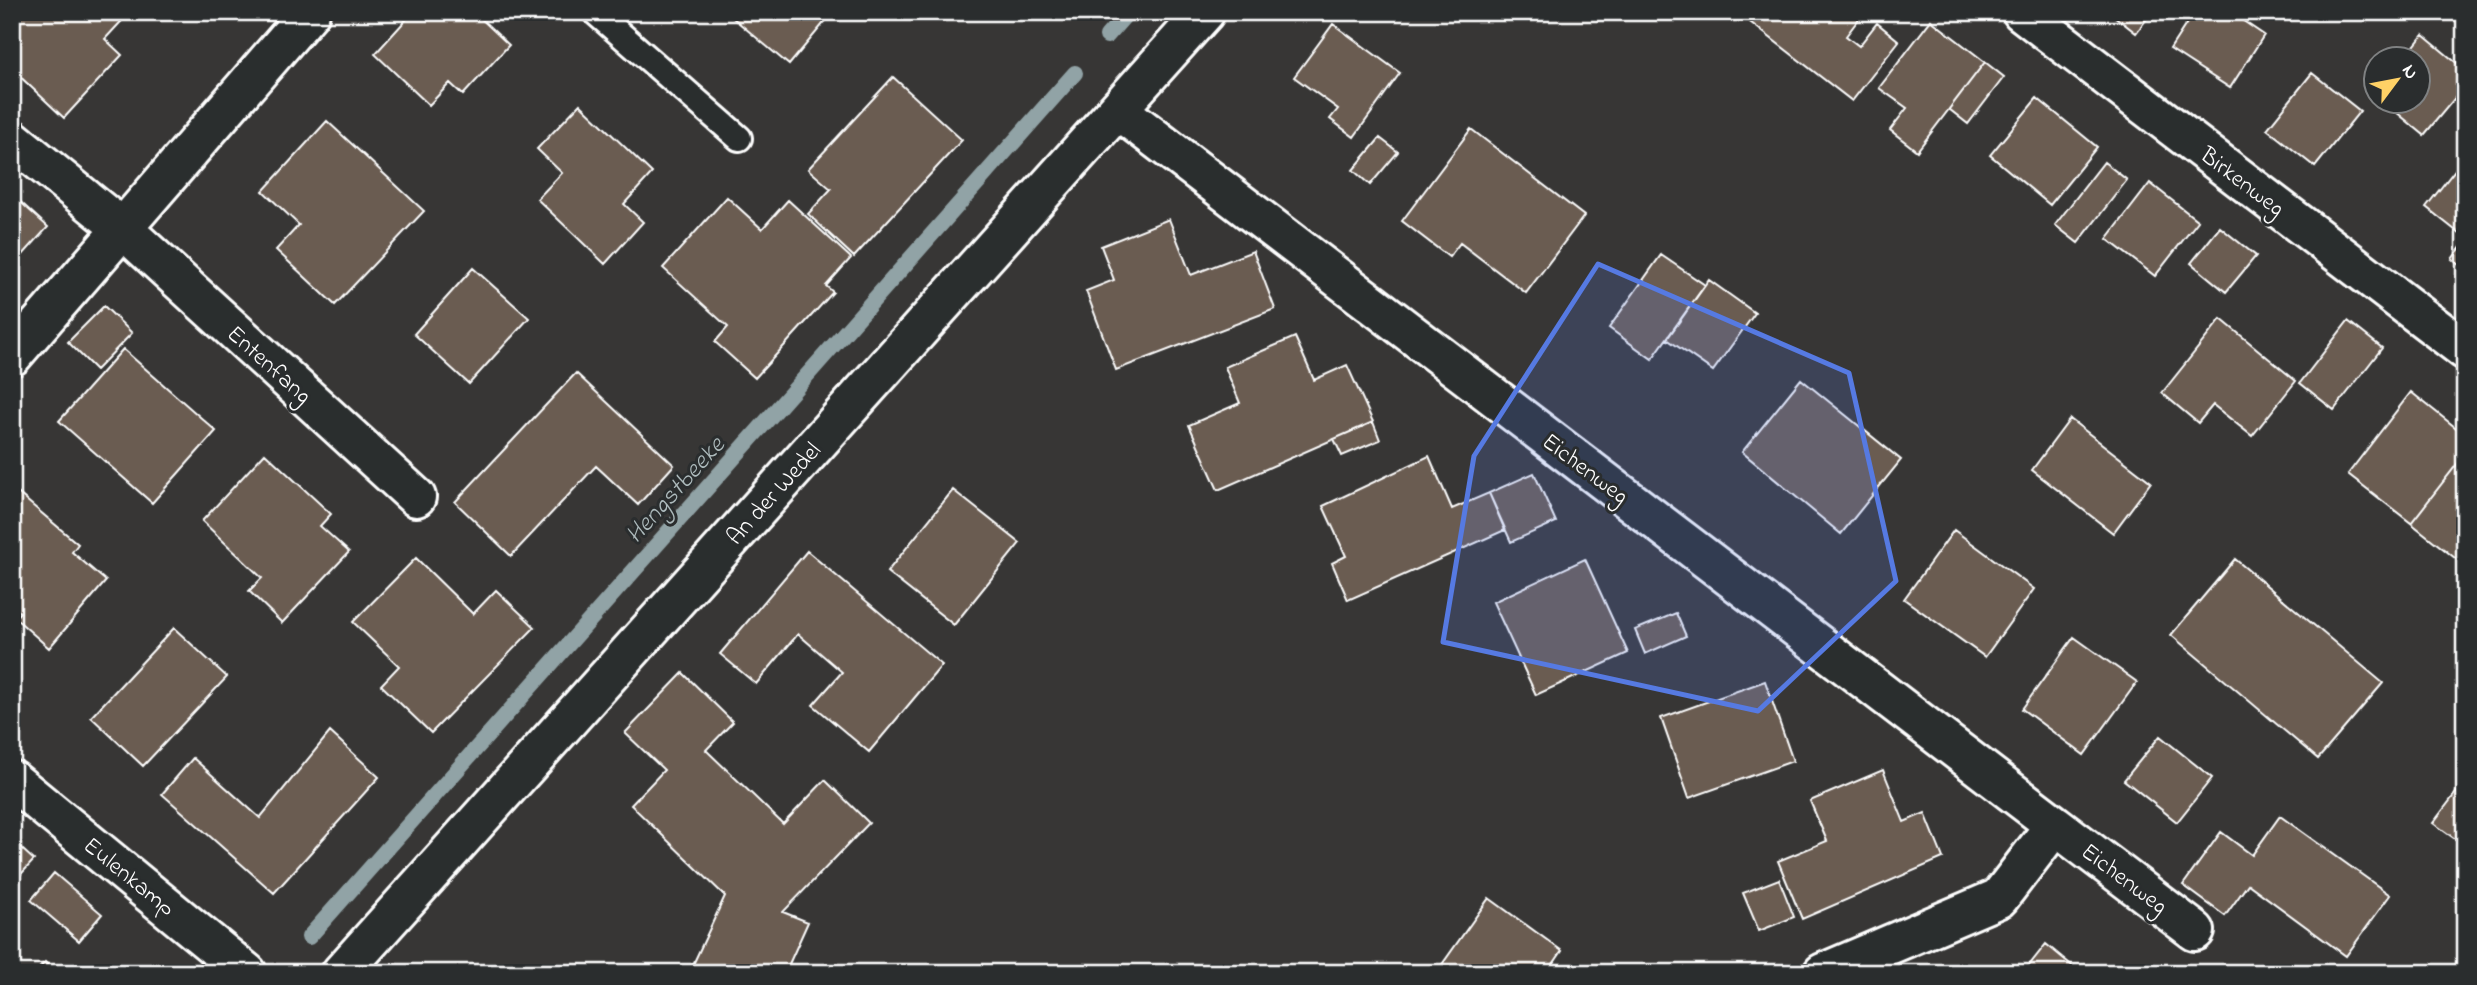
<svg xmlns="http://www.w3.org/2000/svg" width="2477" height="985" font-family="'Indie Flower',sans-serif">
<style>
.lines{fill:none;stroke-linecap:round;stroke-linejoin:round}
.stream{stroke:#91a3a6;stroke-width:16}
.building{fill:#6a5b51;stroke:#fff;stroke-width:2}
.lane-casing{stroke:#fff;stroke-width:30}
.street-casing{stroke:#fff;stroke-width:44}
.lane{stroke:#2a2d2e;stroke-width:24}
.street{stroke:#2a2d2e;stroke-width:38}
.marked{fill:#567ae2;fill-opacity:0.2;stroke:#567ae2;stroke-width:5;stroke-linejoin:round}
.labels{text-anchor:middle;stroke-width:6;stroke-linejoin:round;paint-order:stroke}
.street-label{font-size:24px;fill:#fff;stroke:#2a2d2e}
.water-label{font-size:26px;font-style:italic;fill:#adbabc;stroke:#2a2d2e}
</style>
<rect width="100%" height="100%" fill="#373635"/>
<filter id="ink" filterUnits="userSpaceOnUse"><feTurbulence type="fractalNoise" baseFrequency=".0143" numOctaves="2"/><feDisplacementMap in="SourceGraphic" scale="14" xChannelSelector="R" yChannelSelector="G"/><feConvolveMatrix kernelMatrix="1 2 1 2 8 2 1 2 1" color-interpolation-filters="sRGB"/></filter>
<g filter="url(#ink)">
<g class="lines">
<path class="stream" d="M 1107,36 L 1128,12
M 309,937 L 1075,73"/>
</g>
<path class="building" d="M 15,12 L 130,12 L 105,39 L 122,55 L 64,118 L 12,69 Z
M 413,12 L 474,12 L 509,45 L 463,95 L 450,83 L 429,105 L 375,54 Z
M 726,12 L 833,12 L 789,65 Z
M 1737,12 L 1864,12 L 1846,36 L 1859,46 L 1877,23 L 1899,41 L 1852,101 Z
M 2109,12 L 2152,12 L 2136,33 Z
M 2194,12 L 2230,12 L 2264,35 L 2230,88 L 2170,49 Z
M 1931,20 L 1985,62 L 1917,151 L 1890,130 L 1907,108 L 1879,88 Z
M 1333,24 L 1400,73 L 1354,137 L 1330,119 L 1338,109 L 1294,77 Z
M 2423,35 L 2465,70 L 2465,86 L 2424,135 L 2384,102 L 2418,102 L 2418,60 L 2403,60 Z
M 1985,62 L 2004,77 L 1968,124 L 1949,109 Z
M 2312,73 L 2360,111 L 2315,167 L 2267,129 Z
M 893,77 L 962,140 L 854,257 L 808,214 L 831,189 L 808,169 Z
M 2037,98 L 2097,147 L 2050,205 L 1990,155 Z
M 580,104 L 652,173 L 624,204 L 643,222 L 605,264 L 537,199 L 562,173 L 537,149 Z
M 327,121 L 424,211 L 335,305 L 276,250 L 299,225 L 263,191 Z
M 1471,129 L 1584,216 L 1526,293 L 1460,243 L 1449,257 L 1402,221 Z
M 1380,138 L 1398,152 L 1370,185 L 1353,170 Z
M 2465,157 L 2465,238 L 2426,207 Z
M 2104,162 L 2127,180 L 2078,243 L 2055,225 Z
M 2150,183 L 2198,221 L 2155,276 L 2107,239 Z
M 15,197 L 48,227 L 12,267 L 12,199 Z
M 727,197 L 762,229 L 788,200 L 851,258 L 826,286 L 833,292 L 755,378 L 715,342 L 728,327 L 663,268 Z
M 1169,219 L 1191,275 L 1253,251 L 1275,309 L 1116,370 L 1086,291 L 1114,280 L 1101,246 Z
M 2220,227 L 2256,256 L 2226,292 L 2191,263 Z
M 2465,242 L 2465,270 L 2452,259 Z
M 1661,255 L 1705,285 L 1652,359 L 1609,328 Z
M 473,268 L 529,318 L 469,384 L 414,334 Z
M 1709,280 L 1755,313 L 1713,371 L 1667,339 Z
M 104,306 L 132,333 L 96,370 L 68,342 Z
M 2221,319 L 2296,381 L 2252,436 L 2213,405 L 2198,423 L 2162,393 Z
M 2348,321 L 2382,348 L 2334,410 L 2300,383 Z
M 1295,337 L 1314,380 L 1347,365 L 1373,422 L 1218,490 L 1189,425 L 1240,403 L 1225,367 Z
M 123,349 L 216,431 L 152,503 L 59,421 Z
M 576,373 L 674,465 L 638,505 L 596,466 L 511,556 L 455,502 Z
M 1801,379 L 1901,460 L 1841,534 L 1742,452 Z
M 2411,392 L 2465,435 L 2465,454 L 2411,523 L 2348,474 Z
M 2070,419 L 2151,482 L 2113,533 L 2032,470 Z
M 1373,422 L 1380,440 L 1342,456 L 1334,439 Z
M 265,453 L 331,514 L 320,526 L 349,552 L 282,623 L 249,591 L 262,578 L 202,521 Z
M 2465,454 L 2465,566 L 2411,523 Z
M 1429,456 L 1452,509 L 1489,493 L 1505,530 L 1348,600 L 1332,563 L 1346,556 L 1323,506 Z
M 1534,473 L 1556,522 L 1511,542 L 1489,493 Z
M 12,488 L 78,544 L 72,552 L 106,581 L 49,648 L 15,618 L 20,612 L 12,605 Z
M 953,490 L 1020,543 L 954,625 L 887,572 Z
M 1954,530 L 2034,589 L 1985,657 L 1904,599 Z
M 807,551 L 942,665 L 869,752 L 813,705 L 842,672 L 798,634 L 756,684 L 720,654 Z
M 416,558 L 473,614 L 496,590 L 535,627 L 431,733 L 381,685 L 399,666 L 353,622 Z
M 1585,559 L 1628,653 L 1536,695 L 1493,602 Z
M 2235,559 L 2383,683 L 2318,759 L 2171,635 Z
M 1676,613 L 1686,636 L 1645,654 L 1635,630 Z
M 174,628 L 227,677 L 143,766 L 91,717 Z
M 2074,637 L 2137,682 L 2084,755 L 2022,709 Z
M 683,673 L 733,722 L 706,750 L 783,824 L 825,780 L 869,823 L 783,912 L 808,922 L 785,973 L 689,973 L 725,896 L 631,805 L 664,770 L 625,733 Z
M 1765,681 L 1793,761 L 1689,798 L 1661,718 Z
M 330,732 L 379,777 L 274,893 L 162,794 L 193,758 L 260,818 Z
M 2160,736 L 2212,778 L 2177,822 L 2124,780 Z
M 1883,770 L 1904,822 L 1925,813 L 1943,858 L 1802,919 L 1778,861 L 1827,841 L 1810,801 Z
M 2465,781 L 2465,846 L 2433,823 Z
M 2280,816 L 2390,895 L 2346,956 L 2248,884 L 2225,916 L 2183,885 L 2221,832 L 2252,855 Z
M 12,840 L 34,860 L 12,884 Z
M 54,873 L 102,914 L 79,941 L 31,900 Z
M 1779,879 L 1794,917 L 1759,931 L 1743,893 Z
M 1489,898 L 1562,951 L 1547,973 L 1436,973 Z
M 2046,944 L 2081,973 L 2023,973 Z
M 45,962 L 57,973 L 35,973 Z"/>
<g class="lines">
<g class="lane-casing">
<path id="lane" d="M 595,12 L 739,138"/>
</g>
<g class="street-casing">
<path id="street" d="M 2022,12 L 2465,350
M 1118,110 L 2055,825 L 1999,898 L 1823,973
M 12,139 L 124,230 L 416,497
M 12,356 L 310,12
M 12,780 L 247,973
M 2055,825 L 2195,931
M 341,973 L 1205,12"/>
</g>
<use href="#lane" class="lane"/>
<use href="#street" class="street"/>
</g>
</g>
<path class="marked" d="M 1598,264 L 1849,373 L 1896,581 L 1758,711 L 1443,642 L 1474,456 Z"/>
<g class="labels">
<g class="street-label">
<text transform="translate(2243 181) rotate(37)" y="8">Birkenweg</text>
<text transform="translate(270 364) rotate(42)" y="8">Entenfang</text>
<text transform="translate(1586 468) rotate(37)" y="8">Eichenweg</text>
<text transform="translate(773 493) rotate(-48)" y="8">An der Wedel</text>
<text transform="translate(130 876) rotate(39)" y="8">Eulenkamp</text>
<text transform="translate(2125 878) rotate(37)" y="8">Eichenweg</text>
</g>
<g class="water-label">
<text transform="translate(674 489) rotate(-48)" y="9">Hengstbeeke</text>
</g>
</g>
<rect width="2477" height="985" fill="none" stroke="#2a2d2e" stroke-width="42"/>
<rect x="21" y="21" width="2435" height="943" fill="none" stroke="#fff" stroke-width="2.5" filter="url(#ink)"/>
<g transform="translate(2397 80) rotate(58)"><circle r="33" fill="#2a2d2e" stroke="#7f8182" stroke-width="2"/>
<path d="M0-5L12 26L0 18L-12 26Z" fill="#ffd166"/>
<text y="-10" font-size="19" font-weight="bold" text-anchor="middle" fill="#ffffff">N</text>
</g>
</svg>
